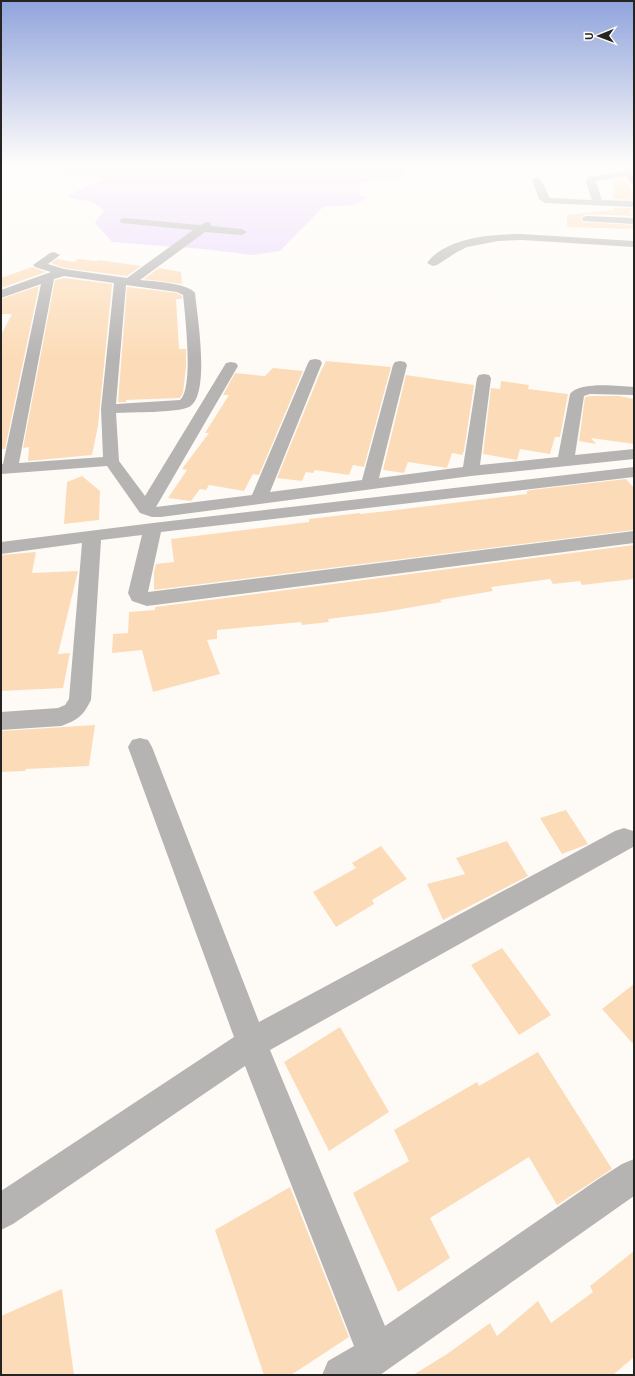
<svg xmlns="http://www.w3.org/2000/svg" width="635" height="1376" font-family="Roboto,sans-serif">
<style>
.green{fill:#e9d7fd}
.building{fill:#fcdcb8}
.lines{fill:none;stroke-linecap:round;stroke-linejoin:round}
.minor{fill:#b5b4b2;fill-rule:evenodd}
</style>
<rect width="100%" height="100%" fill="#fefbf7"/>
<path class="green" d="M 76,165 L 323,165 L 327,169 C 351,162 378,164 403,167 L 403,179 L 375,180 L 360,184 L 359,195 L 368,198 L 353,205 L 323,207 L 280,251 L 252,255 L 203,249 L 112,242 L 95,223 L 104,210 L 92,202 L 68,197 L 79,190 L 102,180 L 93,176 L 60,175 Z"/>
<path class="building" d="M 624,178 L 634,194 L 634,200 L 613,199 L 613,180 Z
M 614,208 L 634,208 L 634,211 L 630,211 L 633,216 L 587,214 L 582,216 L 581,220 L 583,222 L 634,225 L 634,229 L 567,227 L 567,215 L 614,210 Z
M 57,259 L 74,262 L 78,259 L 96,261 L 98,260 L 141,266 L 127,276 L 64,268 L 51,263 Z
M 32,267 L 46,272 L 1,288 L 1,278 Z
M 159,268 L 181,272 L 182,284 L 144,279 Z
M 64,278 L 112,284 L 98,426 L 92,455 L 28,461 L 29,447 L 23,448 L 55,280 Z
M 39,286 L 5,449 L 1,449 L 1,335 L 12,314 L 1,314 L 1,299 Z
M 127,287 L 177,293 L 182,296 L 182,299 L 176,299 L 179,349 L 186,349 L 186,367 L 183,393 L 180,398 L 126,400 L 126,402 L 118,402 Z
M 326,361 L 391,367 L 364,467 L 353,465 L 349,475 L 315,470 L 313,473 L 306,472 L 302,481 L 277,478 L 320,373 Z
M 273,368 L 303,371 L 259,475 L 253,474 L 244,491 L 209,485 L 206,490 L 200,489 L 191,501 L 168,498 L 187,470 L 182,469 L 209,433 L 205,433 L 229,395 L 223,395 L 235,373 L 265,376 Z
M 406,375 L 474,385 L 464,451 L 462,455 L 452,453 L 447,468 L 408,462 L 404,473 L 383,470 Z
M 501,381 L 529,385 L 528,389 L 568,394 L 560,437 L 555,437 L 550,454 L 520,449 L 517,460 L 483,454 L 491,388 L 500,389 Z
M 590,396 L 619,396 L 634,399 L 634,444 L 591,438 L 596,444 L 579,441 L 585,397 Z
M 82,476 L 100,491 L 99,520 L 64,524 L 67,482 Z
M 626,479 L 634,488 L 634,530 L 154,590 L 154,572 L 156,564 L 174,562 L 171,539 L 309,522 L 309,519 L 360,513 L 360,514 L 388,511 L 527,494 L 527,491 L 531,490 Z
M 634,545 L 634,579 L 582,585 L 580,581 L 553,584 L 550,579 L 491,587 L 493,591 L 440,600 L 442,602 L 384,612 L 328,619 L 329,622 L 302,625 L 301,622 L 217,630 L 217,639 L 207,640 L 220,674 L 153,692 L 142,650 L 112,653 L 113,634 L 128,633 L 129,612 L 155,610 L 155,607 Z
M 36,552 L 32,573 L 78,571 L 58,654 L 70,653 L 63,688 L 1,691 L 1,555 Z
M 95,725 L 89,766 L 26,769 L 25,771 L 1,772 L 1,731 Z
M 566,810 L 588,844 L 562,854 L 540,818 Z
M 507,841 L 528,876 L 443,920 L 427,884 L 465,874 L 456,858 Z
M 381,846 L 407,879 L 372,900 L 374,904 L 336,927 L 313,892 L 356,868 L 352,863 Z
M 502,948 L 551,1015 L 519,1035 L 471,965 Z
M 634,984 L 634,1045 L 602,1009 Z
M 340,1027 L 389,1112 L 329,1151 L 284,1062 Z
M 538,1052 L 612,1169 L 557,1205 L 529,1157 L 430,1218 L 450,1258 L 398,1292 L 353,1193 L 409,1161 L 394,1130 L 477,1082 L 479,1086 Z
M 290,1187 L 349,1337 L 291,1375 L 264,1375 L 215,1230 Z
M 634,1251 L 634,1357 L 613,1375 L 413,1375 L 447,1354 L 490,1323 L 497,1336 L 538,1301 L 551,1323 L 593,1292 L 590,1286 Z
M 62,1289 L 74,1375 L 1,1375 L 1,1316 Z"/>
<g class="lines">
<path class="minor" d="M 629,170 L 632,171 L 634,174 L 634,185 L 631,184 L 626,176 L 596,181 L 596,183 L 602,200 L 634,201 L 634,207 L 545,203 L 539,199 L 532,180 L 534,178 L 540,178 L 550,198 L 592,200 L 586,183 L 588,177 Z
M 587,216 L 634,218 L 634,224 L 583,221 L 582,219 L 583,217 Z
M 125,218 L 200,225 L 207,222 L 211,223 L 211,226 L 242,229 L 247,232 L 242,235 L 205,232 L 140,280 C 152,281 188,283 195,293 C 197,314 211,396 189,407 C 176,413 133,412 116,413 L 119,461 L 145,496 L 226,363 L 231,362 L 236,363 L 238,366 L 156,507 L 252,495 L 308,363 L 310,360 L 315,359 L 320,360 L 322,363 L 270,492 L 362,480 L 393,365 L 395,362 L 400,361 L 405,362 L 407,365 L 379,478 L 463,467 L 477,378 L 479,375 L 484,374 L 489,375 L 491,378 L 480,465 L 558,457 L 570,394 C 579,381 619,386 634,387 L 634,395 L 590,394 L 584,396 L 575,455 L 634,449 L 634,459 L 471,476 L 161,517 L 152,517 L 140,513 L 107,466 L 1,474 L 1,464 L 3,464 L 41,284 L 1,298 L 1,290 L 51,272 L 35,267 L 33,265 L 50,253 L 54,252 L 60,255 L 48,264 L 64,269 L 127,278 L 193,230 L 121,223 L 120,221 L 121,219 ZM 64,276 L 114,283 L 101,409 L 103,457 L 19,463 L 54,279 ZM 126,285 L 177,292 L 183,295 C 185,314 194,389 180,400 L 116,404 Z
M 522,234 L 634,241 L 634,247 L 522,240 L 498,241 L 467,247 L 457,252 L 437,265 L 433,266 L 427,263 C 446,237 493,234 522,234 Z
M 634,467 L 634,477 L 161,532 L 148,592 L 634,531 L 634,543 L 147,606 L 132,601 L 128,593 L 142,535 L 101,540 L 91,700 C 83,716 78,720 61,726 L 1,730 L 1,712 L 58,708 L 65,705 L 69,699 L 82,543 L 1,554 L 1,542 L 153,523 Z
M 140,738 L 148,740 L 152,747 L 259,1022 L 615,831 L 624,828 L 633,831 L 634,833 L 633,847 L 270,1050 L 385,1326 L 597,1180 L 622,1164 L 634,1159 L 634,1196 L 380,1375 L 322,1375 L 328,1361 L 354,1346 L 245,1066 L 13,1224 L 1,1230 L 1,1191 L 234,1037 L 128,747 L 132,740 Z"/>
</g>
<linearGradient id="sky" x2="0" y2="1"><stop stop-color="#90a4dc"/><stop offset="0.46" stop-color="#fffdfb"/><stop offset="1" stop-color="#fffdfb" stop-opacity="0"/></linearGradient>
<rect width="635" height="358" fill="url(#sky)"/>
<rect width="635" height="1376" fill="none" stroke="#252422" stroke-width="4"/>
<g transform="translate(599 36) rotate(269)" stroke="#fefbf7" stroke-width="3" paint-order="stroke">
<path d="M0-3L7 15L0 10L-7 15Z" fill="#252422"/>
<text y="-6" font-size="11" font-weight="bold" text-anchor="middle" fill="#252422">U</text>
</g>
</svg>
